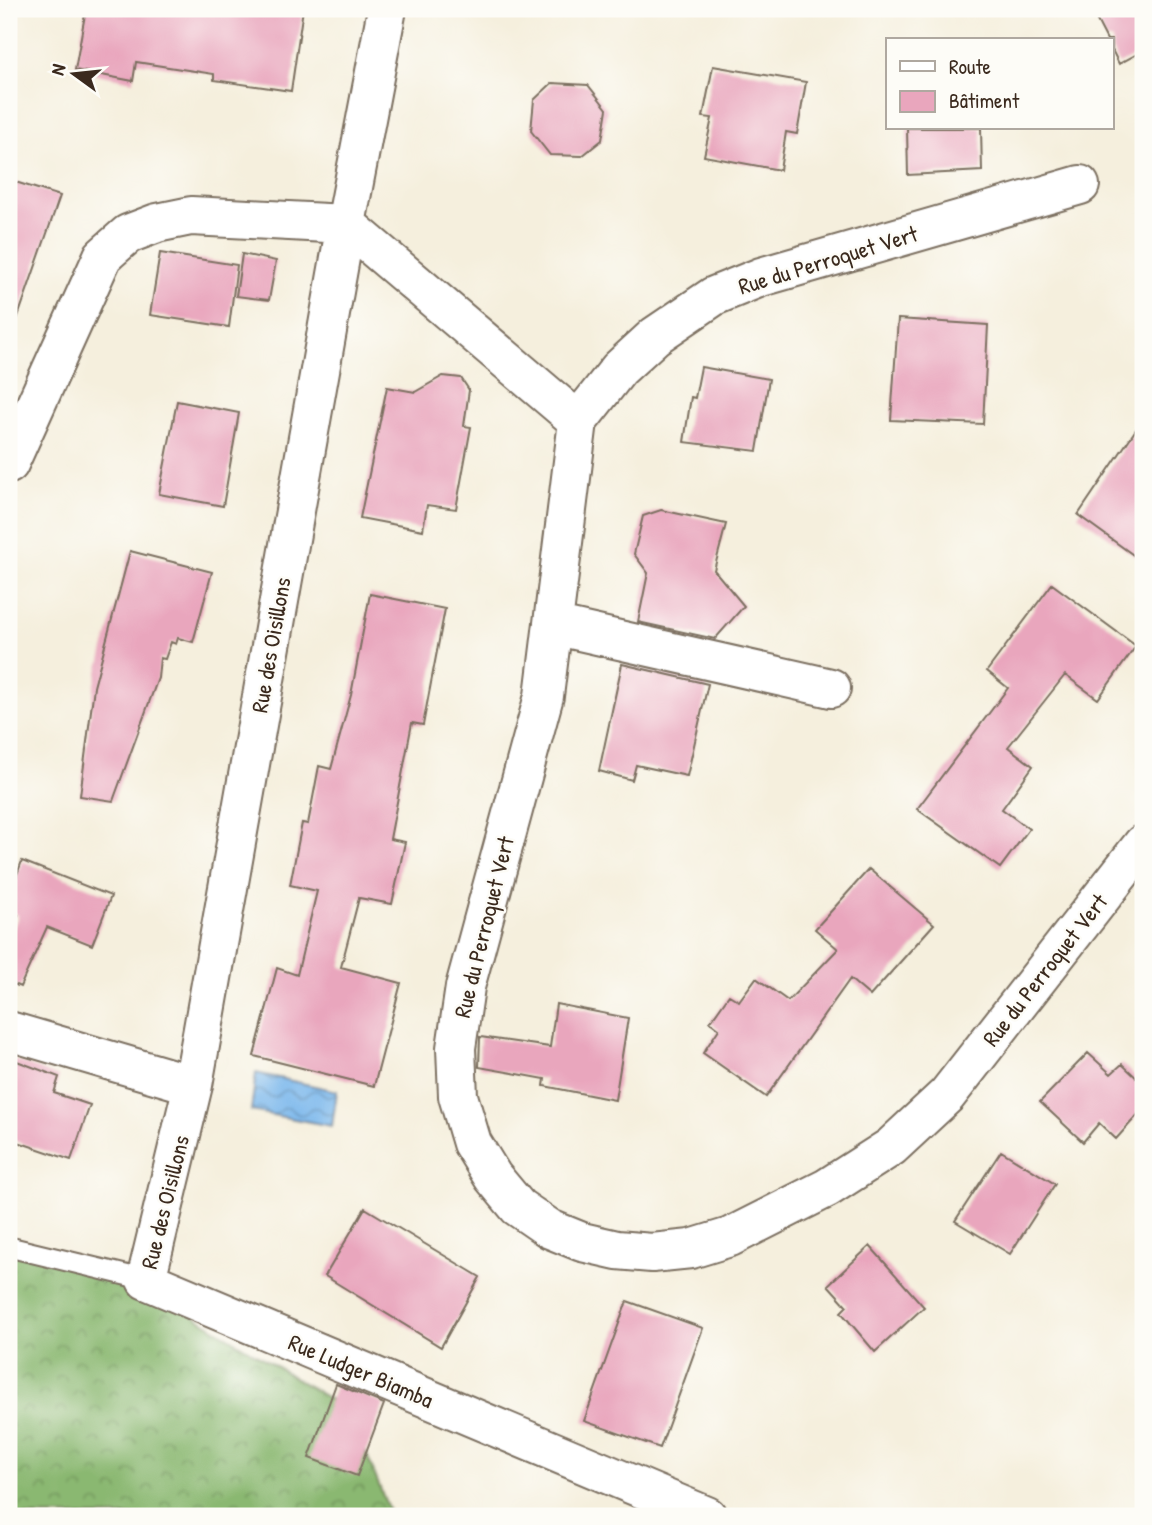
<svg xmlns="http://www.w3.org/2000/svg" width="1152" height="1525" font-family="'Patrick Hand',sans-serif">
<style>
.forest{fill:url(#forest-crowns);stroke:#627148;stroke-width:2}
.water{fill:url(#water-waves);stroke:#5a7085;stroke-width:2}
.building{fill:#e9a6bd}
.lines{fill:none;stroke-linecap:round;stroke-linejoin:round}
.lane-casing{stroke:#7c6f61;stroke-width:23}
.street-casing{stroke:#7c6f61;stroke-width:42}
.lane{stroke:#fff;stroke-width:19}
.street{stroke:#fff;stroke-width:38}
.labels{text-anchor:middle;stroke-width:5;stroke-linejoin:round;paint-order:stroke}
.street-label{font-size:23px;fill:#3b2a1e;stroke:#fdfcf7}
</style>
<defs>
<pattern id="forest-crowns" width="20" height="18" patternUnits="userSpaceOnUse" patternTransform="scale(1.75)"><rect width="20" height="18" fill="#8ab871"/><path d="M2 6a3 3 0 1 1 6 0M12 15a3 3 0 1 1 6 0" fill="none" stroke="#72965c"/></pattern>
<pattern id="water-waves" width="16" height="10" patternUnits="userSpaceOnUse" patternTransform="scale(1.75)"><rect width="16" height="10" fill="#7ab7ec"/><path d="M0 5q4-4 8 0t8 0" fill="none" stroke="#6595bf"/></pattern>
</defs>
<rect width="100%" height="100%" fill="#fdfcf7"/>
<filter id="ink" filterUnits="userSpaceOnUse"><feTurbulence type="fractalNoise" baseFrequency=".0143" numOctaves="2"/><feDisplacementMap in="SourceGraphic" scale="14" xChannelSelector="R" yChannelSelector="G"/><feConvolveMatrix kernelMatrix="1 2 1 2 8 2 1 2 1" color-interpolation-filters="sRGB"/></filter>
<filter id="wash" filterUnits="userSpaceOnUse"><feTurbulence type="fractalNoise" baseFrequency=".00686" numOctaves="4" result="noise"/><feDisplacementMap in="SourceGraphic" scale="28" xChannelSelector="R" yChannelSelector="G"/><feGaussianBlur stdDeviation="1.57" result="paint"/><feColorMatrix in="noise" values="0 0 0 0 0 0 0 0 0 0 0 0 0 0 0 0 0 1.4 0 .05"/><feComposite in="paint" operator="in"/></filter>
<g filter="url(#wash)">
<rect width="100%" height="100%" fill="#f5efdd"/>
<path class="forest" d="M 9,1246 L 146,1286 L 350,1412 L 391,1516 L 9,1516 Z"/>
<path class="water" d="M 256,1073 L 337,1091 L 332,1126 L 251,1111 Z"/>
<g id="blocks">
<path class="building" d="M 86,9 L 303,9 L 291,91 L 214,80 L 214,74 L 136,62 L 133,81 L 75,70 Z
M 1091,9 L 1143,9 L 1143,51 L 1119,64 L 1112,50 L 1112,40 L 1107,40 Z
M 713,66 L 806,82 L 797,134 L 786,132 L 780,170 L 704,156 L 712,118 L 703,117 Z
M 552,83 L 588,85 L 607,109 L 602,140 L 582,156 L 550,155 L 531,131 L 534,100 Z
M 907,128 L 981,128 L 982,171 L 908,175 Z
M 9,180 L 60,196 L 14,328 L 9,327 Z
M 160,253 L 237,265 L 229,327 L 150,315 Z
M 242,254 L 276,261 L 269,300 L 236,296 Z
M 898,319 L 988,325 L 983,424 L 891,420 Z
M 701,367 L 769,379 L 757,451 L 684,442 L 691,397 L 695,398 Z
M 443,376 L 461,378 L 469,390 L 464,426 L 471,427 L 456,509 L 427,505 L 423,530 L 360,518 L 387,387 L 415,392 Z
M 177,401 L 239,413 L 223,506 L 159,494 Z
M 1143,419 L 1143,562 L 1078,515 Z
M 661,510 L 726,524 L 714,570 L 744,606 L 715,639 L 638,622 L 648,573 L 634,554 L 643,516 Z
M 130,551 L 212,572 L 193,642 L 178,638 L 176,644 L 171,642 L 165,659 L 160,658 L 158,678 L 113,801 L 80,796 L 94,687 Z
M 1052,584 L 1136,646 L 1098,699 L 1065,675 L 1008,747 L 1033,766 L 1002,809 L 1029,829 L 1000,868 L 917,809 L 1008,688 L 987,671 Z
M 370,594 L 445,609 L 423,725 L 412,723 L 390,839 L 405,842 L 392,904 L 359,898 L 341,967 L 401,983 L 374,1086 L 254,1056 L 277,968 L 297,975 L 317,891 L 290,885 L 302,823 L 308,824 L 319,766 L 331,769 L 351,695 Z
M 622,664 L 708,684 L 687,776 L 636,765 L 632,780 L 599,771 Z
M 22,861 L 111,896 L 92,945 L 47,927 L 20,987 L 9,982 L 9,942 L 18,915 L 9,911 L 9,896 Z
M 869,869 L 934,924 L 870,996 L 850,979 L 766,1097 L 703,1053 L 719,1029 L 710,1022 L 729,995 L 739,1001 L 756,978 L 788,1001 L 838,949 L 815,929 Z
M 556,1004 L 628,1018 L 615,1100 L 544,1086 L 545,1079 L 479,1067 L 480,1037 L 550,1047 Z
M 1088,1053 L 1111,1074 L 1122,1064 L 1143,1084 L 1143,1109 L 1116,1139 L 1099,1123 L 1083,1142 L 1040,1102 Z
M 9,1058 L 59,1077 L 54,1093 L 90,1105 L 71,1160 L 9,1139 Z
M 1001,1151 L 1055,1184 L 1010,1254 L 955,1221 Z
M 365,1208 L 480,1277 L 441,1347 L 325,1276 Z
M 870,1246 L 924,1307 L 875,1352 L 841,1312 L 847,1306 L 828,1285 Z
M 627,1301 L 703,1328 L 660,1448 L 584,1421 Z
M 336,1384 L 384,1404 L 357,1476 L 309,1458 Z"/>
</g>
</g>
<g filter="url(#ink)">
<use href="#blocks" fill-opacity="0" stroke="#7c6f61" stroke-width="2"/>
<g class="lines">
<g class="lane-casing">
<path id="lane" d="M 9,1247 L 146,1280"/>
</g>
<g class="street-casing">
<path id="street" d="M 387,9 L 346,224 L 193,1085 L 146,1280 L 707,1516
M 1080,185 L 761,277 L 714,296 L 655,336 L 619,369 L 578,421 L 544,696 L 465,987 L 456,1048 L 458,1096 L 472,1143 L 493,1177 L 518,1207 L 550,1229 L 582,1242 L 617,1250 L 652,1253 L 691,1249 L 730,1237 L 827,1188 L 891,1147 L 947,1095 L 1143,844
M 9,464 L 103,256 L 128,234 L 157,223 L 191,216 L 346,224 L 578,421
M 553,625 L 831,688
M 9,1031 L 193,1085"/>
</g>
<use href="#lane" class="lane"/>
<use href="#street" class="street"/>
</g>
</g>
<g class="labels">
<g class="street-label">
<text transform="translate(828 260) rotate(-17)" y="8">Rue du Perroquet Vert</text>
<text transform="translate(271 645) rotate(-80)" y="8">Rue des Oisillons</text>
<text transform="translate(484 927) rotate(-76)" y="8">Rue du Perroquet Vert</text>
<text transform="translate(1045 970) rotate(-52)" y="8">Rue du Perroquet Vert</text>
<text transform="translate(165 1202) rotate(-76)" y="8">Rue des Oisillons</text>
<text transform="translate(361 1371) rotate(23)" y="8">Rue Ludger Biamba</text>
</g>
</g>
<rect width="1152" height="1525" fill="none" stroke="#fdfcf7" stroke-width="35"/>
<rect x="886" y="38" width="228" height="91" fill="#fdfcf7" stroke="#afa8a0" stroke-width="2"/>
<rect x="900" y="61" width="35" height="10" fill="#ffffff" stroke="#afa8a0" stroke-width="2"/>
<text x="949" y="74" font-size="21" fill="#3b2a1e">Route</text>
<rect x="900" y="91" width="35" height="21" fill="#e9a6bd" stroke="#afa8a0" stroke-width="2"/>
<text x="949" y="108" font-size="21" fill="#3b2a1e">Bâtiment</text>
<g transform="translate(74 74) rotate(285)" stroke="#fdfcf7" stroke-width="5" paint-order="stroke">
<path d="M0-5L12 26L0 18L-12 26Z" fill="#3b2a1e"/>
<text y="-10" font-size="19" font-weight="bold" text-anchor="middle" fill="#3b2a1e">N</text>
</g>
</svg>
